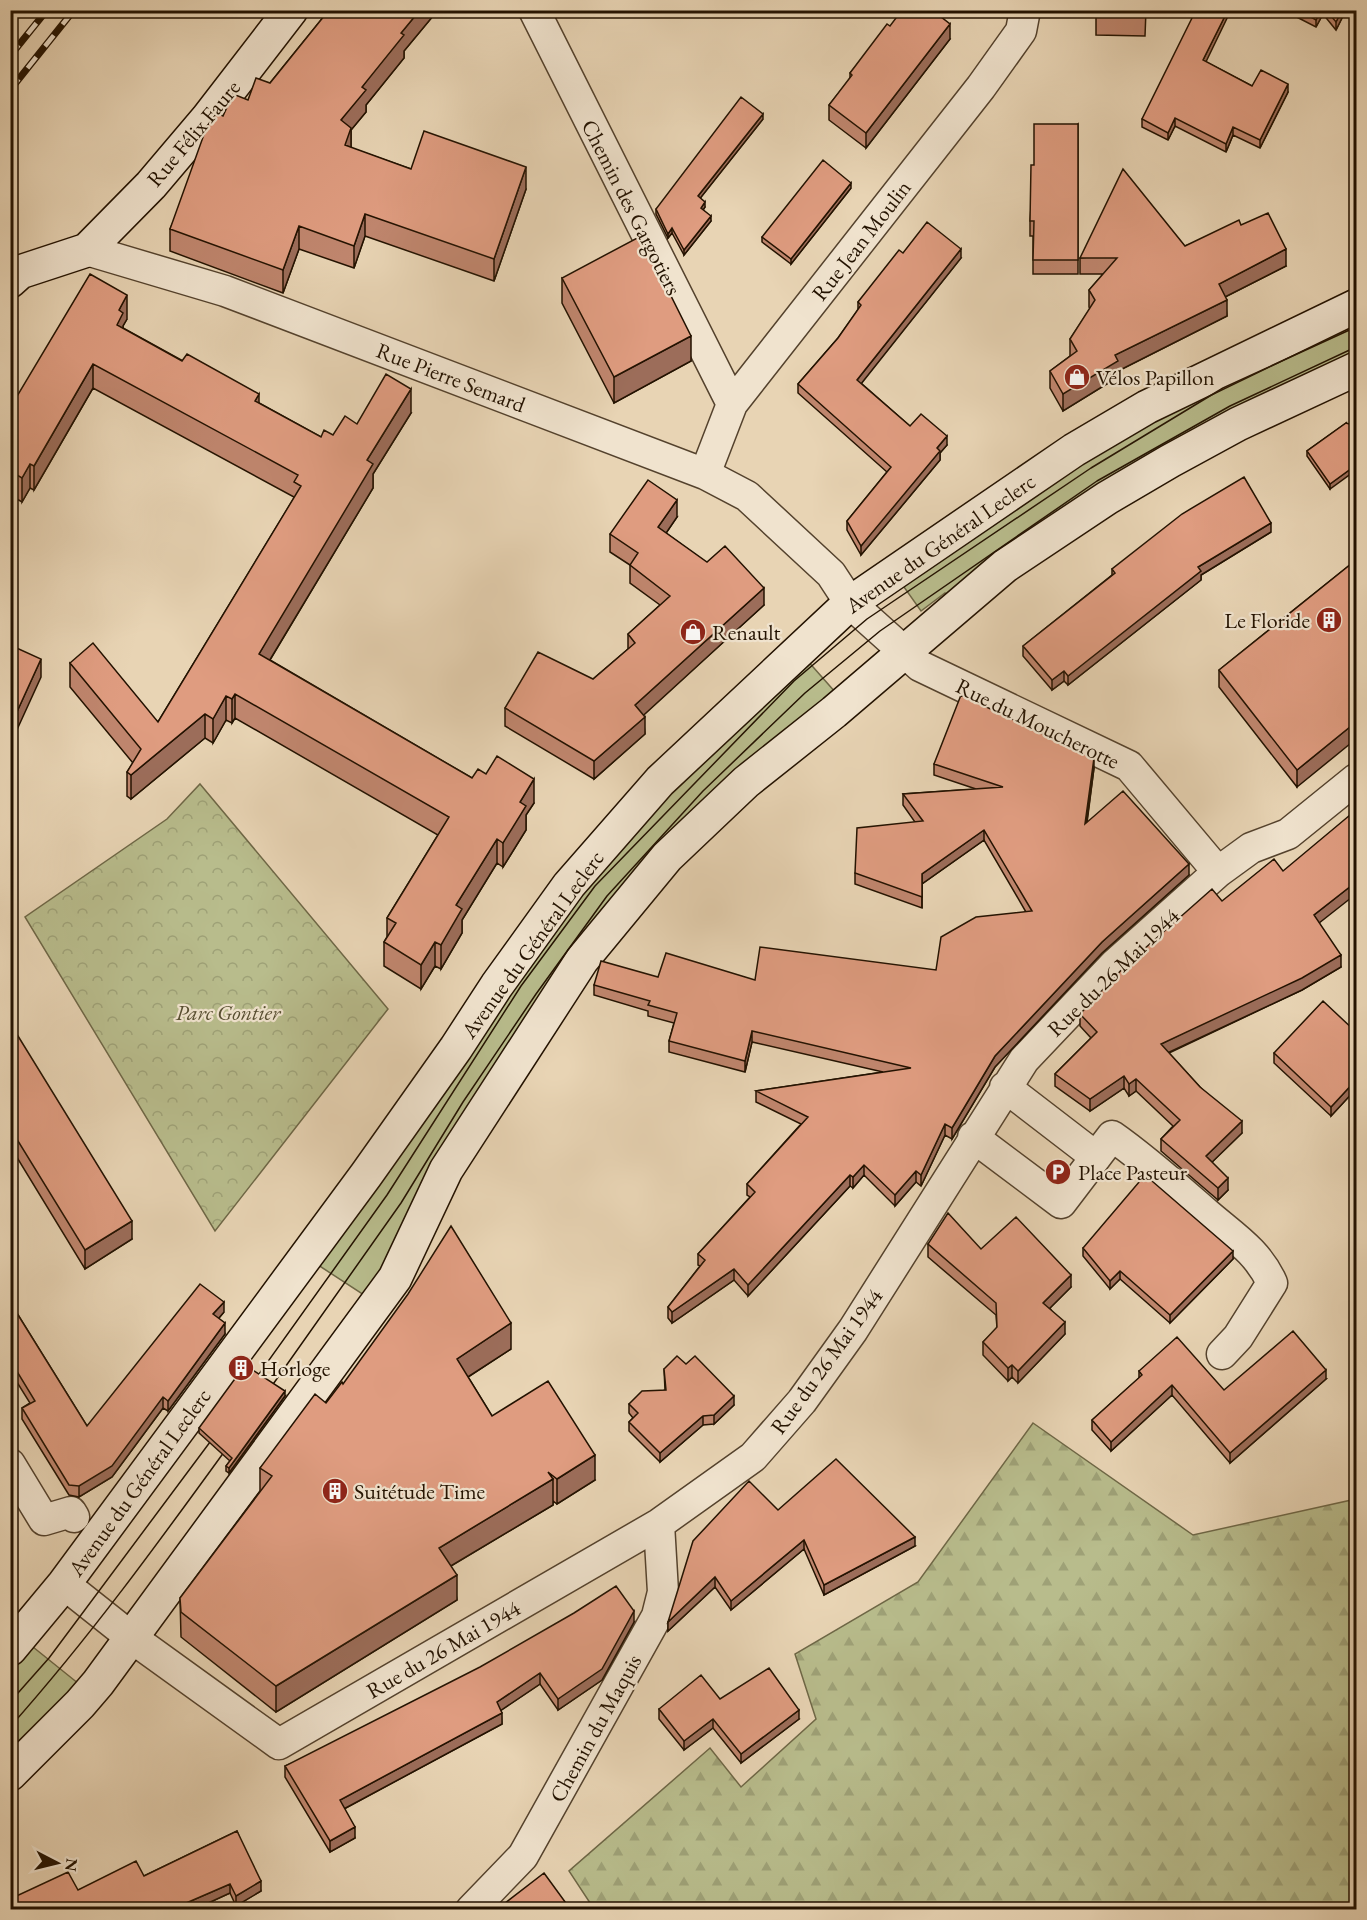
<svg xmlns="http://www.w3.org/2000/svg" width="1367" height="1920" font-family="'EB Garamond',serif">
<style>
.grass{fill:#b8bc8c;stroke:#6e6746;stroke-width:1.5}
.forest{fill:url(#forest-firs);stroke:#6e6746;stroke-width:1.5}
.park{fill:url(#park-crowns);stroke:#6e6746;stroke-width:1.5}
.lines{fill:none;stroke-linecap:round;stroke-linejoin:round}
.street-casing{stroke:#54422d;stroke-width:33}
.secondary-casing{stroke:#231200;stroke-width:36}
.street{stroke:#f0e3ce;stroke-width:30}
.secondary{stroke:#f0e3ce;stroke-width:33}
.tram{stroke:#231200;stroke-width:1.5}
.rail-casing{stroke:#231200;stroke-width:7}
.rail{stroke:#f0e3ce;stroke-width:4.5;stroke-dasharray:14;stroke-linecap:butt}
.wall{fill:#c0866e;stroke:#231200;stroke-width:1.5}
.shaded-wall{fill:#9c6d5a;stroke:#231200;stroke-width:1.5}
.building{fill:#df9c80;stroke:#231200;stroke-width:1.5}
.labels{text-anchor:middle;stroke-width:4.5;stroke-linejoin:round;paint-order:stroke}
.street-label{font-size:22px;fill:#231200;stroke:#f0e3ce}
.poi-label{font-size:22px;fill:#231200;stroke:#f0e3ce;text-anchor:start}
.park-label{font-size:22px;font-style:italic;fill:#574e31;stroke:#f0e3ce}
</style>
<defs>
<pattern id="forest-firs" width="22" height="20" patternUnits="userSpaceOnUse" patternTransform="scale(1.5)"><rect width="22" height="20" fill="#b8bc8c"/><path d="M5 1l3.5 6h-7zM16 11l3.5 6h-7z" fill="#9ea177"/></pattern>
<pattern id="park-crowns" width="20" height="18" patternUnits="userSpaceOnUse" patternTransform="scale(1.5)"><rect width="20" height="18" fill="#b8bc8c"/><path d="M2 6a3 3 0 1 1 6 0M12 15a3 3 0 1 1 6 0" fill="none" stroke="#9ea177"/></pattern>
</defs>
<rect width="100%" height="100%" fill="#e8d4b4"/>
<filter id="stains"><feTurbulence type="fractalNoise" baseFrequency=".00333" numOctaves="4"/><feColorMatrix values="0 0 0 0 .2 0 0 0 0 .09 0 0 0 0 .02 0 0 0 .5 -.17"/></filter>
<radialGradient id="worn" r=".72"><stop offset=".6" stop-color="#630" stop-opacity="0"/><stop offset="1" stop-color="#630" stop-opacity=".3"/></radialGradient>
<path class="grass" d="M 1356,317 L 1356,358 L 950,597 L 945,593 L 921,611 L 899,580 L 1079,461 Z
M 806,659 L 836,693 L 684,829 L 367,1297 L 315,1263 L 508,987 L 633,826 Z
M 33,1647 L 79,1684 L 11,1761 L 11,1672 Z"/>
<path class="forest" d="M 1033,1423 L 1193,1535 L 1356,1499 L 1356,1909 L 594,1909 L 569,1871 L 710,1748 L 741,1787 L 816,1719 L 795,1654 L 918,1582 Z"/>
<path class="park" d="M 200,784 L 388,1009 L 215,1231 L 25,917 L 167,819 Z"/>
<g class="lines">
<g class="street-casing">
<path id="street" d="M 534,10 L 732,404
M 87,250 L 225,291 L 705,474 L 747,496 L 831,574 L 850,603 L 920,666 L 1129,766 L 1218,872
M 705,474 L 732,404 L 981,87 L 1021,31 L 1025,10
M 1005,1087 L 1096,1157
M 973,1137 L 1061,1203 L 1112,1136 C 1145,1159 1175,1186 1206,1213 C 1231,1235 1258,1251 1272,1283 L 1238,1337 L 1222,1354
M 10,1464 L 44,1520 L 71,1512 L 74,1517
M 64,1584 L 132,1638 L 279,1744 L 659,1524 L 753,1457 L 802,1401 L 853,1330 L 1024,1060 L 1114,965 L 1218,872 L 1251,848 L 1288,834 L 1356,779
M 471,1910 L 523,1856 L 657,1616 L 663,1592 L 659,1524"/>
</g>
<g class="secondary-casing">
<path id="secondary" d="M 10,281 L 20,272 L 87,250 L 151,185 L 207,119 L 291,10
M 10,1649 L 64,1584 L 366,1175 L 456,1048 L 497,985 L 569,885 L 660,781 L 850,603 L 1074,450 L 1147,407 L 1356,306
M 10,1774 L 80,1704 L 98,1683 L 395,1278 L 446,1170 L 582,960 L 667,857 L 746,782 L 834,712 L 1005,566 L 1107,498 L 1170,461 L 1238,424 L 1356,369"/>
</g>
<use href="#street" class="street"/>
<use href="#secondary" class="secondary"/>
<path class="tram" d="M 249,1388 L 387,1195 L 521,986 L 595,886 L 794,681 L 867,619 L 1091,468 L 1223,388 L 1356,327
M 264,1397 L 401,1203 L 463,1102 L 536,994 L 607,896 L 703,791 L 805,693 L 880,631 L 1097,481 L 1230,406 L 1356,347
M 10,1702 L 49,1658 L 219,1430
M 10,1727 C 91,1636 161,1539 232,1441"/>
<g class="rail-casing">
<path id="rail" d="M 10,56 L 47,10
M 10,90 L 74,10"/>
</g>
<use href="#rail" class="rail"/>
</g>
<path class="wall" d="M 329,10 L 438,10 L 404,51 L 404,58 L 366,105 L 366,112 L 351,130 L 351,148 L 411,169 L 526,189 L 494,281 L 365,236 L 354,268 L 299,249 L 283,293 L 170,251 L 170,229 L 223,116 L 248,100 L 270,83 Z
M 1096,10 L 1146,10 L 1145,36 L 1096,35 Z
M 1283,10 L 1346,10 L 1336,30 L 1323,14 L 1316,27 Z
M 890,26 L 950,39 L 866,148 L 829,120 L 829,105 L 850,79 L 850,73 Z
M 1356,33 L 1356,57 L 1351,49 L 1351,37 Z
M 1356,59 L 1356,84 L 1350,76 L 1350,64 Z
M 1206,62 L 1252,86 L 1288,92 L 1260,148 L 1233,135 L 1226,152 L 1175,126 L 1168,140 L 1142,127 L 1142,119 Z
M 763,119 L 700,198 L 705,207 L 703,210 L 711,221 L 684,255 L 672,233 L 668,238 L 656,214 L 656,209 Z
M 1078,124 L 1078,274 L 1033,274 L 1033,236 L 1030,236 L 1030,221 L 1034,165 Z
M 1356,155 L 1356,180 L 1350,172 L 1350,160 Z
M 851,188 L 791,264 L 762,242 L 762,237 Z
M 1241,225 L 1286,266 L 1225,297 L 1227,316 L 1118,371 L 1118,377 L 1063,411 L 1050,388 L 1050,371 L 1070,356 L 1070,339 L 1090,309 L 1089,307 L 1089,290 L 1103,274 L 1080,274 L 1080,258 L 1185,246 Z
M 903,253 L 961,258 L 861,383 L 910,426 L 947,445 L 940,453 L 940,460 L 861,555 L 847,530 L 847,521 L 887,472 L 798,393 L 798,384 L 838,338 L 858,310 L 858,302 Z
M 562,278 L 691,361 L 614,403 L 562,303 Z
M 127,319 L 123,326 L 123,328 L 321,437 L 333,435 L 357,424 L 411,413 L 373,474 L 373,488 L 270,660 L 472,778 L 534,803 L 526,815 L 526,830 L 503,867 L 497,863 L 462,920 L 462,933 L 441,969 L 435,966 L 421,989 L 384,966 L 384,942 L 387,937 L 387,918 L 438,835 L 235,718 L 232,723 L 226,720 L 213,743 L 205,738 L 131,799 L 127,796 L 127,772 L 133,763 L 70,687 L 70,663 L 158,722 L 294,498 L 294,497 L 93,388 L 34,490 L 30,488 L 22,502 L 10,495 L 10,400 L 16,398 Z
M 1346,423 L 1330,489 L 1307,456 L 1307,451 Z
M 677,517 L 666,533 L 764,605 L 643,715 L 645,734 L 594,779 L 505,726 L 505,708 L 593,679 L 628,649 L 628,634 L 660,605 L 630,583 L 630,565 L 610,552 L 610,534 Z
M 1271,532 L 1201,575 L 1201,580 L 1068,685 L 1064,681 L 1052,690 L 1023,656 L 1023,646 L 1112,575 L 1112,569 Z
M 1356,560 L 1297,787 L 1219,687 L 1219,670 Z
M 934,764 L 1094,768 L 1087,823 L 1189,875 L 1102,953 L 995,1067 L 952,1139 L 945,1135 L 921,1186 L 916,1182 L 895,1206 L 864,1175 L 853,1188 L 850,1186 L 748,1296 L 734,1280 L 672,1323 L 668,1318 L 668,1307 L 700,1266 L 698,1265 L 698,1254 L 750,1197 L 747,1195 L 747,1184 L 801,1124 L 756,1102 L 756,1091 L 883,1072 L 752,1042 L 745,1072 L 669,1052 L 669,1041 L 674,1023 L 648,1016 L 648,1011 L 594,995 L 594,985 L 658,977 L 755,980 L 936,970 L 1026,912 L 984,840 L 922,884 L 922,908 L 855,884 L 855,873 L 915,822 L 903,805 L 903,794 L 976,789 L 934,775 Z
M 1222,901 L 1319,923 L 1341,967 L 1302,990 L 1169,1053 L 1242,1133 L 1212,1162 L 1228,1190 L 1218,1200 L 1161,1151 L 1161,1139 L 1173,1126 L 1136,1091 L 1129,1096 L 1124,1088 L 1090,1111 L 1055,1086 L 1055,1074 L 1091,1038 L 1080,1026 L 1080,1014 Z
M 10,1023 L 132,1239 L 85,1269 L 10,1146 Z
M 1356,1032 L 1356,1089 L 1331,1116 L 1274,1063 L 1274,1053 Z
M 928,1244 L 981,1249 L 1071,1287 L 1050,1308 L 1065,1334 L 1018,1383 L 1012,1377 L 1008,1381 L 983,1355 L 983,1342 L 997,1328 L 996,1315 L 928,1257 Z
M 1083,1248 L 1233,1259 L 1170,1323 L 1120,1279 L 1110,1289 L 1083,1256 Z
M 10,1302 L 87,1426 L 224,1312 L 219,1318 L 225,1334 L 168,1411 L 163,1408 L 112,1477 L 79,1497 L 69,1495 L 22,1419 L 22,1408 L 30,1403 L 10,1371 Z
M 511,1349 L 468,1377 L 492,1416 L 595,1480 L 557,1504 L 553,1501 L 553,1505 L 451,1566 L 457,1600 L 276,1712 L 181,1637 L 180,1598 L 260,1491 L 260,1468 L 326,1403 L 343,1384 Z
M 686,1364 L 734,1405 L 714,1424 L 703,1425 L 660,1462 L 629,1431 L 629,1422 L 633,1418 L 629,1413 L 629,1404 L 665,1390 L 664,1369 Z
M 1139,1371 L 1224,1390 L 1326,1379 L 1230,1463 L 1172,1395 L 1111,1451 L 1092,1430 L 1092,1420 L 1139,1378 Z
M 285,1396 L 229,1473 L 226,1471 L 226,1466 L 230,1461 L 199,1433 L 199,1428 Z
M 778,1510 L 915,1546 L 824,1595 L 804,1549 L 731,1610 L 715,1587 L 668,1631 L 668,1622 Z
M 634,1622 L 602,1680 L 558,1710 L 540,1684 L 501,1710 L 502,1724 L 344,1809 L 355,1838 L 330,1852 L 285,1777 L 285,1766 Z
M 720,1699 L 799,1719 L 741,1763 L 713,1728 L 684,1750 L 659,1719 L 659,1709 Z
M 237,1831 L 261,1891 L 236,1906 L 230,1893 L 193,1910 L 10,1910 L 78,1890 L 144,1876 Z"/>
<path class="shaded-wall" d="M 420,10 L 438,10 L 404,51 L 404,58 L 366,105 L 366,112 L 351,130 L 351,150 L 345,168 L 341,120 L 362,87 L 401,33 Z
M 1228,10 L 1231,10 L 1203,68 L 1203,60 Z
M 1321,10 L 1323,10 L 1323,14 L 1316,27 L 1316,20 Z
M 1342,10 L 1346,10 L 1336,30 L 1336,22 Z
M 950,24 L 950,39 L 866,148 L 866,133 Z
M 1288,84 L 1288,92 L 1260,148 L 1260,140 Z
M 763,114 L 763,119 L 698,201 L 698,196 Z
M 1175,118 L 1175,126 L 1168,140 L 1168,133 Z
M 1233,127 L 1233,135 L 1226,152 L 1226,144 Z
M 526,167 L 526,189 L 494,281 L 494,259 Z
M 851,183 L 851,188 L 791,264 L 791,259 Z
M 705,202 L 705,207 L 701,213 L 701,208 Z
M 365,214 L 365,236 L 354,268 L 354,246 Z
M 711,216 L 711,221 L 684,255 L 684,250 Z
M 299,226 L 299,249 L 283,293 L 283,270 Z
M 672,228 L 672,233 L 668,238 L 668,234 Z
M 961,249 L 961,258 L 857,389 L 857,380 Z
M 1286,249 L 1286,266 L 1219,300 L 1219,284 Z
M 127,295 L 127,319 L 123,326 L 123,337 L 117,325 L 119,310 Z
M 1227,300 L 1227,316 L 1118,371 L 1118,377 L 1063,411 L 1063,394 L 1115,355 Z
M 691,336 L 691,361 L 614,403 L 614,377 Z
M 93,364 L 93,388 L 34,490 L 34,466 Z
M 411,389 L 411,413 L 373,474 L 373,488 L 259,678 L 259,654 L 367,460 Z
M 259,394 L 259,418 L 255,401 Z
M 947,436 L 947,445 L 940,453 L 940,460 L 861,555 L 861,546 L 937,448 Z
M 30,464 L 30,488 L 22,502 L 22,478 Z
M 1356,465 L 1356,470 L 1330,489 L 1330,484 Z
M 677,500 L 677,517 L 658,545 L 658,527 Z
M 1271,523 L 1271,532 L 1201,575 L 1201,580 L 1068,685 L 1068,676 L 1198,567 Z
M 764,588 L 764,605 L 635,723 L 635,705 Z
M 41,659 L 41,677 L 10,745 L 10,727 Z
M 1064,671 L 1064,681 L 1052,690 L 1052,680 Z
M 235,694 L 235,718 L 232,723 L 232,699 Z
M 226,696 L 226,720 L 213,743 L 213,719 Z
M 205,714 L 205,738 L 131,799 L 131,775 Z
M 645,717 L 645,734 L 594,779 L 594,761 Z
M 1356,722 L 1356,739 L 1297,787 L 1297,770 Z
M 1094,758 L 1094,768 L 1085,835 L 1085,824 Z
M 534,779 L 534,803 L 526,815 L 526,830 L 503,867 L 503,843 L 520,802 Z
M 984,830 L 984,840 L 922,884 L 922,908 L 922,874 Z
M 497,839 L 497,863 L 462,920 L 462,933 L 441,969 L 441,945 L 456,905 Z
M 1189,864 L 1189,875 L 1102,953 L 995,1067 L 952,1139 L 952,1128 L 995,1056 L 1102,942 Z
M 1356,882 L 1356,894 L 1314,927 L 1314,915 Z
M 435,942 L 435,966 L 421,989 L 421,965 Z
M 1341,955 L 1341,967 L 1302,990 L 1161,1056 L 1161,1044 Z
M 752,1031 L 752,1042 L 745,1072 L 745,1061 Z
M 1124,1076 L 1124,1088 L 1090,1111 L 1090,1099 Z
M 1136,1079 L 1136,1091 L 1129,1096 L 1129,1084 Z
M 1356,1080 L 1356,1089 L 1331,1116 L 1331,1107 Z
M 1242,1121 L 1242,1133 L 1206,1168 L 1206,1156 Z
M 945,1124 L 945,1135 L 921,1186 L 921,1175 Z
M 864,1165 L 864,1175 L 853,1188 L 853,1177 Z
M 916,1171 L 916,1182 L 895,1206 L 895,1195 Z
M 850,1175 L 850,1186 L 748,1296 L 748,1285 Z
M 1228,1178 L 1228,1190 L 1218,1200 L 1218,1188 Z
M 132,1221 L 132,1239 L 85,1269 L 85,1250 Z
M 1233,1251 L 1233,1259 L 1170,1323 L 1170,1315 Z
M 734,1269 L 734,1280 L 672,1323 L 672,1312 Z
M 1120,1271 L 1120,1279 L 1110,1289 L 1110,1281 Z
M 1071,1275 L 1071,1287 L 1043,1315 L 1043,1303 Z
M 224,1302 L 224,1312 L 213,1325 L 213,1314 Z
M 1065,1322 L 1065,1334 L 1018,1383 L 1018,1371 Z
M 225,1323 L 225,1334 L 168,1411 L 168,1401 Z
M 511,1323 L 511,1349 L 457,1384 L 457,1359 Z
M 1012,1365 L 1012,1377 L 1008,1381 L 1008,1368 Z
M 1326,1370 L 1326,1379 L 1230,1463 L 1230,1453 Z
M 1172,1385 L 1172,1395 L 1111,1451 L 1111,1442 Z
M 285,1391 L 285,1396 L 229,1473 L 229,1468 Z
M 734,1396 L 734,1405 L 714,1424 L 714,1415 Z
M 163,1397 L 163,1408 L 112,1477 L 79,1497 L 79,1486 Z
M 703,1416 L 703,1425 L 660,1462 L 660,1453 Z
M 595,1455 L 595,1480 L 557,1504 L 557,1479 Z
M 553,1479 L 553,1505 L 439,1573 L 439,1548 Z
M 915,1537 L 915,1546 L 824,1595 L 824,1585 Z
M 804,1540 L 804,1549 L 731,1610 L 731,1601 Z
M 457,1575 L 457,1600 L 276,1712 L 276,1686 Z
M 715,1577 L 715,1587 L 668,1631 L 668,1622 Z
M 634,1611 L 634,1622 L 602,1680 L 558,1710 L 558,1699 Z
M 540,1673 L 540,1684 L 497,1713 L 497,1702 Z
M 799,1710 L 799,1719 L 741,1763 L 741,1754 Z
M 502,1713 L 502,1724 L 340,1811 L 340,1800 Z
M 713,1719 L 713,1728 L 684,1750 L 684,1741 Z
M 355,1827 L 355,1838 L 330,1852 L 330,1841 Z
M 261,1881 L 261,1891 L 236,1906 L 236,1896 Z
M 230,1884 L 230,1893 L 193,1910 L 170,1910 Z"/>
<path class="building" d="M 329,10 L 420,10 L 401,33 L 404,35 L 362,87 L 366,90 L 341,120 L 351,128 L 345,145 L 411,169 L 424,131 L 526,167 L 494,259 L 365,214 L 354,246 L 299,226 L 283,270 L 170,229 L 207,126 L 217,113 L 223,116 L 233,94 L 248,100 L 256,78 L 270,83 Z
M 902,10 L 932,10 L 950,24 L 866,133 L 829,105 L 852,75 L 850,73 L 887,24 L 890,26 Z
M 1196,10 L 1228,10 L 1203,60 L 1252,86 L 1261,70 L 1288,84 L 1260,140 L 1233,127 L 1226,144 L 1175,118 L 1168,133 L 1142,119 Z
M 1298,10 L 1321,10 L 1316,20 Z
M 1326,10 L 1342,10 L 1336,22 Z
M 1356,33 L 1356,45 L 1351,37 Z
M 1356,59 L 1356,72 L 1350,64 Z
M 741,97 L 763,114 L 698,196 L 705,202 L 701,208 L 711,216 L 684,250 L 672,228 L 668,234 L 656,209 Z
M 1034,124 L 1078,124 L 1078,260 L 1033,260 L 1034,221 L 1030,221 L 1031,165 L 1034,165 Z
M 1356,155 L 1356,167 L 1350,160 Z
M 823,160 L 851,183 L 791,259 L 762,237 Z
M 1123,169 L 1185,246 L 1239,220 L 1241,225 L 1268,213 L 1286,249 L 1219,284 L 1227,300 L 1115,355 L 1118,361 L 1063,394 L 1050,371 L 1077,351 L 1070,339 L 1095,300 L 1089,290 L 1117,258 L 1080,258 Z
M 927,222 L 961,249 L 857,380 L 910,426 L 921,414 L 947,436 L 937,448 L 940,451 L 861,546 L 847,521 L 891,467 L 798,384 L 838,338 L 861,305 L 858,302 L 899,250 L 903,253 Z
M 641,236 L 691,336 L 614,377 L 562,278 Z
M 90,274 L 127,295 L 119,310 L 123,313 L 117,325 L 182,361 L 187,354 L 259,394 L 255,401 L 321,437 L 324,430 L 333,435 L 345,416 L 357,424 L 386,374 L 411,389 L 367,460 L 373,464 L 259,654 L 472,778 L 478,769 L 486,774 L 497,756 L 534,779 L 520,802 L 526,806 L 503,843 L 497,839 L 456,905 L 462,909 L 441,945 L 435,942 L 421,965 L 384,942 L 396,923 L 387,918 L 449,817 L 235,694 L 232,699 L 226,696 L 213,719 L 205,714 L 131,775 L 127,772 L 141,749 L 70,663 L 93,643 L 158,722 L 301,486 L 294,482 L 298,475 L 93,364 L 34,466 L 30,464 L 22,478 L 10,471 L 10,400 L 13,396 L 16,398 Z
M 1346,423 L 1356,426 L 1356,465 L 1330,484 L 1307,451 Z
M 1244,477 L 1271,523 L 1198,567 L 1201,571 L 1068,676 L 1064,671 L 1052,680 L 1023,646 L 1115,573 L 1112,569 L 1182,514 Z
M 648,480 L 677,500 L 658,527 L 707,562 L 725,546 L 764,588 L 635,705 L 645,717 L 594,761 L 505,708 L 538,652 L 593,679 L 635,643 L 628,634 L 670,596 L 630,565 L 638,553 L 610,534 Z
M 1356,560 L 1356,722 L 1297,770 L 1219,670 Z
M 10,645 L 41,659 L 10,727 Z
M 961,695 L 1094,758 L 1085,824 L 1123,791 L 1189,864 L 1102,942 L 995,1056 L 952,1128 L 945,1124 L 921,1175 L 916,1171 L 895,1195 L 864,1165 L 853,1177 L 850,1175 L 748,1285 L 734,1269 L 672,1312 L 668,1307 L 705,1260 L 698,1254 L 755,1192 L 747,1184 L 808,1117 L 756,1091 L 911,1068 L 752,1031 L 745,1061 L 669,1041 L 677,1013 L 648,1005 L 650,1001 L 594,985 L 601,961 L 658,977 L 666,953 L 755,980 L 760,947 L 936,970 L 941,937 L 976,917 L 1032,911 L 984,830 L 922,874 L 922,897 L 855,873 L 857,828 L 923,821 L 903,794 L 1003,787 L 934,764 Z
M 1356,810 L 1356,882 L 1314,915 L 1341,955 L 1302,978 L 1161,1044 L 1200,1087 L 1242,1121 L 1206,1156 L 1228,1178 L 1218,1188 L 1161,1139 L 1180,1120 L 1136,1079 L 1129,1084 L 1124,1076 L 1090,1099 L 1055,1074 L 1097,1032 L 1080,1014 L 1126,965 L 1212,889 L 1222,901 L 1274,859 L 1283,871 Z
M 1323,1001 L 1356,1032 L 1356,1080 L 1331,1107 L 1274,1053 Z
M 10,1023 L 132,1221 L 85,1250 L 10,1128 Z
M 1145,1175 L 1233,1251 L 1170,1315 L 1120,1271 L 1110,1281 L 1083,1248 Z
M 948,1213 L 981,1249 L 1016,1217 L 1071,1275 L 1043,1303 L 1065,1322 L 1018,1371 L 1012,1365 L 1008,1368 L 983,1342 L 997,1327 L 996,1303 L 928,1244 Z
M 451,1226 L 511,1323 L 457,1359 L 492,1416 L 548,1381 L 595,1455 L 557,1479 L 548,1472 L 553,1479 L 439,1548 L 457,1575 L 276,1686 L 181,1612 L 180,1598 L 272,1476 L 260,1468 L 315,1394 L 326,1403 L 342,1382 L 343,1384 L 408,1294 Z
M 200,1284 L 224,1302 L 213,1314 L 225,1323 L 168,1401 L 163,1397 L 112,1466 L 79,1486 L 69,1485 L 22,1408 L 35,1401 L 10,1360 L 10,1302 L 87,1426 Z
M 1293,1331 L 1326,1370 L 1230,1453 L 1172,1385 L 1111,1442 L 1092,1420 L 1142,1375 L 1139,1371 L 1177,1337 L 1224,1390 Z
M 677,1356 L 686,1364 L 695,1356 L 734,1396 L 714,1415 L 703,1416 L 660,1453 L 629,1422 L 638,1413 L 629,1404 L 642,1391 L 666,1390 L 664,1369 Z
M 245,1365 L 285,1391 L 229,1468 L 226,1466 L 232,1458 L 199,1428 Z
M 836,1459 L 915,1537 L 824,1585 L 804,1540 L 731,1601 L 715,1577 L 668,1622 L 693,1541 L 749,1481 L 778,1510 Z
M 616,1586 L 634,1611 L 602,1669 L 558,1699 L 540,1673 L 497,1702 L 502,1713 L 340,1800 L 355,1827 L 330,1841 L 285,1766 L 480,1667 L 574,1613 Z
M 769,1668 L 799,1710 L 741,1754 L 713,1719 L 684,1741 L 659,1709 L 701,1675 L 720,1699 Z
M 237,1831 L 261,1881 L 236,1896 L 230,1884 L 170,1910 L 10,1910 L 10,1899 L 68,1872 L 78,1890 L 136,1861 L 144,1876 Z
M 544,1873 L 571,1910 L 496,1910 Z"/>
<defs>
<g id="shop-disc" transform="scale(1.35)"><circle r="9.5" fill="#8f2418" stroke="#f0e3ce"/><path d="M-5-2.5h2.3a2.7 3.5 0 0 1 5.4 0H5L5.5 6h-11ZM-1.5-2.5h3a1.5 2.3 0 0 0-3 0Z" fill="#fff"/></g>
<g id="building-disc" transform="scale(1.35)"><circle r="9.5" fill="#8f2418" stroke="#f0e3ce"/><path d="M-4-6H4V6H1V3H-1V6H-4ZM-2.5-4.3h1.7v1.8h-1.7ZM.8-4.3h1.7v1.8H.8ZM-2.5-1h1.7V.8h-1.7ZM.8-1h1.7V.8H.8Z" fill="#fff"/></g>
<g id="parking-disc" transform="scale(1.35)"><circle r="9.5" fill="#8f2418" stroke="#f0e3ce"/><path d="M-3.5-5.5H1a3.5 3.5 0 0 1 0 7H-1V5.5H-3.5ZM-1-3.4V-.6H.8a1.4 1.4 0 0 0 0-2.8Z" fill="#fff"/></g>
</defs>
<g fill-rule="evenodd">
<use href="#shop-disc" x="1077" y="377"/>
<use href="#building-disc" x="1329" y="620"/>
<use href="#shop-disc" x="693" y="632"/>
<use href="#parking-disc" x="1058" y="1172"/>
<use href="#building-disc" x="241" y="1368"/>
<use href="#building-disc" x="335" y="1491"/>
</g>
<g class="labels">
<g class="street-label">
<text transform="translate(193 133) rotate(-50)" y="8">Rue Félix Faure</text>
<text transform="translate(632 207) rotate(63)" y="8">Chemin des Gargotiers</text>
<text transform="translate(861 240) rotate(-52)" y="8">Rue Jean Moulin</text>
<text transform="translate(451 377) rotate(21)" y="8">Rue Pierre Semard</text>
<text transform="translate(940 543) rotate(-35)" y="8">Avenue du Général Leclerc</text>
<text transform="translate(1038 723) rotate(26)" y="8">Rue du Moucherotte</text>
<text transform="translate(532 944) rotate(-54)" y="8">Avenue du Général Leclerc</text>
<text transform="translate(1113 972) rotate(-44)" y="8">Rue du 26 Mai 1944</text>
<text transform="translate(826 1361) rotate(-54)" y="8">Rue du 26 Mai 1944</text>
<text transform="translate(139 1482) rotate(-54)" y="8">Avenue du Général Leclerc</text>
<text transform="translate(443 1649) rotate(-30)" y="8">Rue du 26 Mai 1944</text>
<text transform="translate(595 1728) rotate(-61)" y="8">Chemin du Maquis</text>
</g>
<g class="poi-label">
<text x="1096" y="385">Vélos Papillon</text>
<text x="1310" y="628" text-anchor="end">Le Floride</text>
<text x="712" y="640">Renault</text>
<text x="1078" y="1180">Place Pasteur</text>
<text x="260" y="1376">Horloge</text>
<text x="354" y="1499">Suitétude Time</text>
</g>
<g class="park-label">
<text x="228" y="1020">Parc Gontier</text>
</g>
</g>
<rect width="1367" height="1920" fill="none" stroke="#e8d4b4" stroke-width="36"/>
<rect x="12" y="12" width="1343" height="1896" fill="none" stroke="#231200" stroke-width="3"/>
<rect x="18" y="18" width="1331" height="1884" fill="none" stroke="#231200" stroke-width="1.5"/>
<g transform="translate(57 1863) rotate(97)" stroke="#f0e3ce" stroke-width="4.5" paint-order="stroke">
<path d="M0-4.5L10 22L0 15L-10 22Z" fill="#231200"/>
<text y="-9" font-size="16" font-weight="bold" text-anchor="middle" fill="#231200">N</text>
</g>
<rect width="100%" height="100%" filter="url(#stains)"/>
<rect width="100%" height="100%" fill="url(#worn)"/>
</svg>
